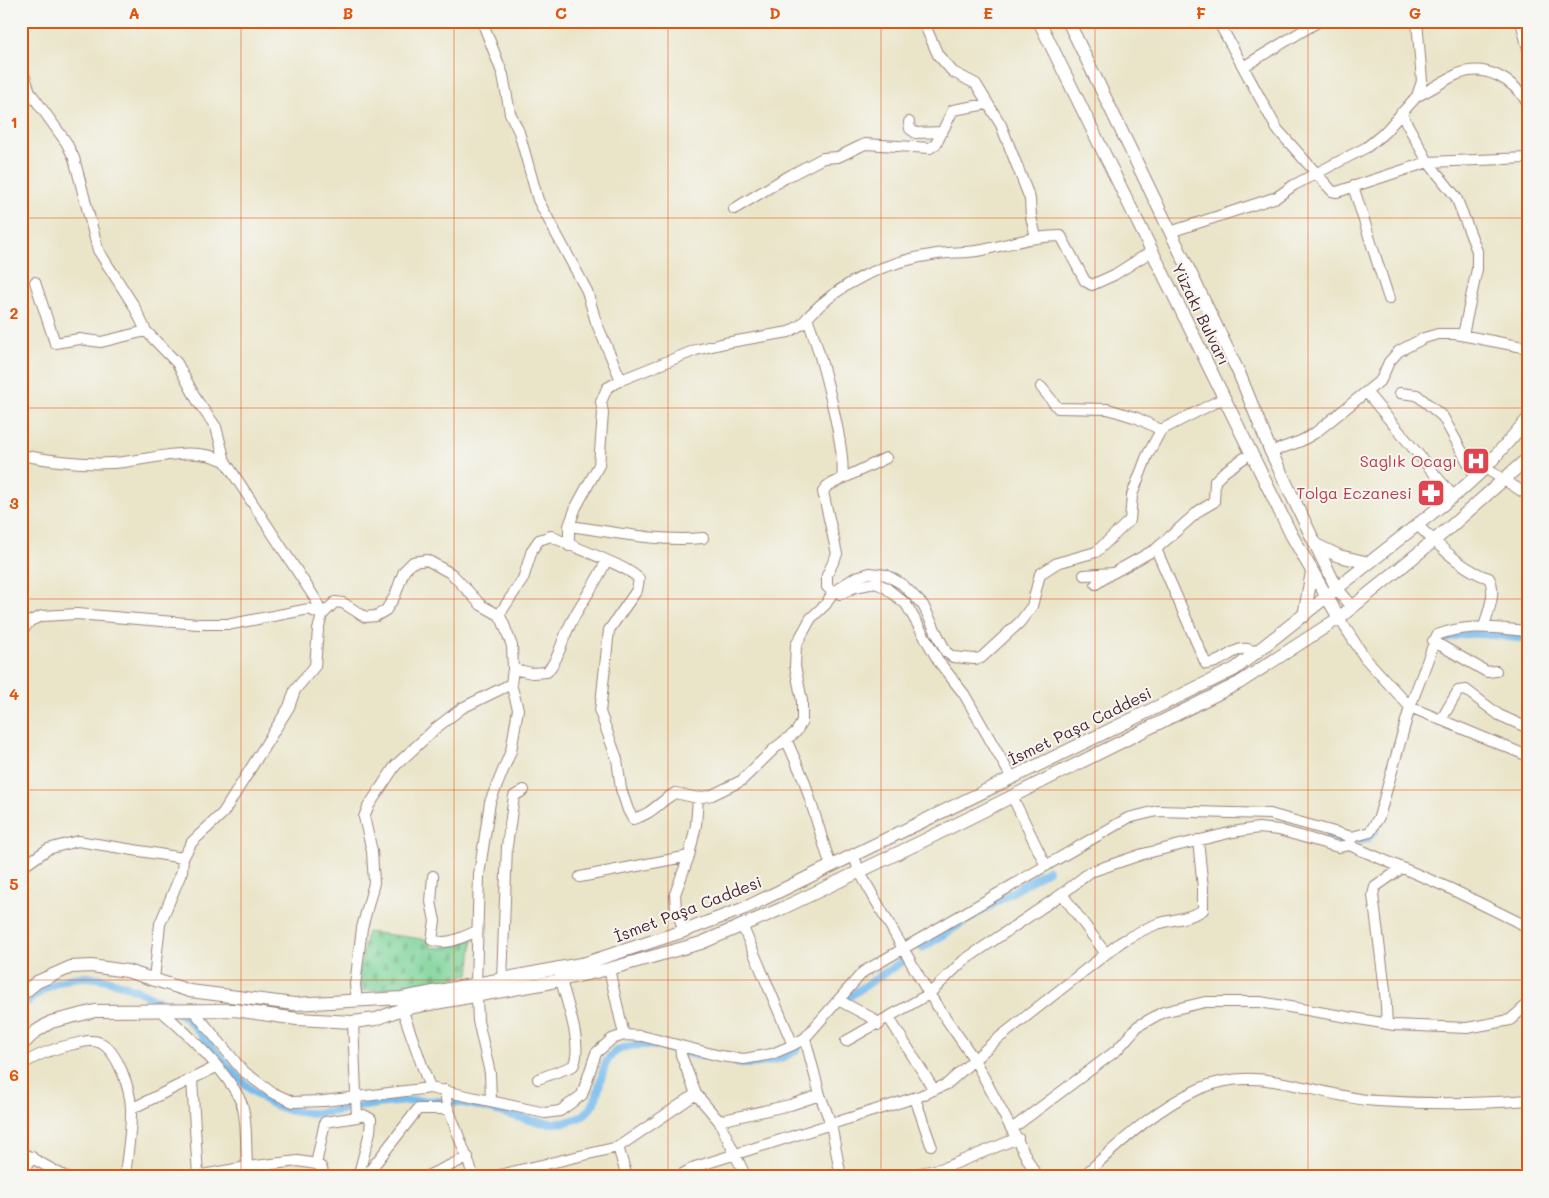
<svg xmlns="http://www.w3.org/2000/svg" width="1549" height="1198" font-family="Mali,sans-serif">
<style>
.cemetery{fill:url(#cemetery-stones);stroke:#627962}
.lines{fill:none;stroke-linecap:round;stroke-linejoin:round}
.canal{stroke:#79bdef;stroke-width:8}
.minor-casing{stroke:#9a827a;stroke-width:12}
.major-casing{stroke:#9a827a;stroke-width:14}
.minor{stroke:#fff;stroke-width:10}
.major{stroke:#fff;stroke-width:12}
.grid{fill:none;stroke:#e0560e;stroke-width:1;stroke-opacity:0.55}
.labels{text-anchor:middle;stroke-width:4;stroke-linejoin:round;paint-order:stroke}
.street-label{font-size:16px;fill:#4a1f2b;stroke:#f6f6f2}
.health-label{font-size:16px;fill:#be3a42;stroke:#f6f6f2;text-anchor:end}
.neatline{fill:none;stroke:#e0560e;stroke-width:2}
.grid-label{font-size:16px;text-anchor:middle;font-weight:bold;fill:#e0560e}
</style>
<defs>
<pattern id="cemetery-stones" width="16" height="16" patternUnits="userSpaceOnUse" patternTransform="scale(1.25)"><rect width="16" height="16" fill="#7ad398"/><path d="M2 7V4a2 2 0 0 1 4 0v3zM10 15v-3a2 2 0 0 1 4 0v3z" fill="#6bb583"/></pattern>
</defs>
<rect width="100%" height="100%" fill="#f6f6f2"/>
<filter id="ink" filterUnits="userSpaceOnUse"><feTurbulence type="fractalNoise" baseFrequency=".02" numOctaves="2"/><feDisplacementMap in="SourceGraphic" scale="10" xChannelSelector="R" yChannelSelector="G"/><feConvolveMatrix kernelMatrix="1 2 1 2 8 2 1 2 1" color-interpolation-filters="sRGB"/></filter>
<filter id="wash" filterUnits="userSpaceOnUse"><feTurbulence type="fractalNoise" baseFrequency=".0096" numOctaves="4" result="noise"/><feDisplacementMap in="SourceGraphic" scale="20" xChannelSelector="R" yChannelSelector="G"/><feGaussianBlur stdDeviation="1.12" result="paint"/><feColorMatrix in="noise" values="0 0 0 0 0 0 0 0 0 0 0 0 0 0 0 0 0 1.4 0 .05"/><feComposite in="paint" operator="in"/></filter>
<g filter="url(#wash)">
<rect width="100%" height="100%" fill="#eae5c9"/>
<path class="cemetery" d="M 367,932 C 389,935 408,936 430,941 L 430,947 C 446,950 458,943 473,939 L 469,974 L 418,988 L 359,991 L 359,973 Z"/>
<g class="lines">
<path class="canal" d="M 1444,639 C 1470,628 1500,637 1528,639
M 1329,835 L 1342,840
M 1361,840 L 1367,839 L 1375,831
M 922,948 L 1048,870
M 844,1000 L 907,958
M 21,1008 C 62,968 94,971 143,993 C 160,1001 179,1010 193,1025 C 221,1054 246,1099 288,1110 C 322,1119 352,1106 386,1103 C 410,1100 437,1100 461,1103 C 496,1106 542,1133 576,1119 C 617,1103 581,1042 647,1045 C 664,1046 683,1052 701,1056
M 737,1063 C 757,1066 781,1061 798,1049"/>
</g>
</g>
<g filter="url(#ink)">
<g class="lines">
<g class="minor-casing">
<path id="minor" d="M 482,21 L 503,75 L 510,113 L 519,132 L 538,200 L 587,291 L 596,322 L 621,380 L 607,388 L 601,402 L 603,413 L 599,465 L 576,507 L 569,526 L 569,546
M 923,21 L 938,55 L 953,72 L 976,84 L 1001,125 L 1030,199 L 1031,217 L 1036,237
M 1218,21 L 1277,129 L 1332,191 L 1337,192 L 1428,162 L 1528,158
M 1521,21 L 1528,49
M 21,66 L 30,92 L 66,142 L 74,158 L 98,250 L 134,306 L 146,331 L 177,363 L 198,402 L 216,427 L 225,461
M 1243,67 L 1319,21
M 1417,96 C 1431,90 1444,80 1458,74 C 1486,63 1513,80 1528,103
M 1401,113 L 1428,162 L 1456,197 L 1477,251 L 1477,269 L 1463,335
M 909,122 L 910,129 L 916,133 L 942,132 L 953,110 L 987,104
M 1353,186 L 1389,299
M 734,209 L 785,178 L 823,158 L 838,157 L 865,144 L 930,148 L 936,144 L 942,132
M 1170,232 L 1277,197 L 1294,185 L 1367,147 L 1384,133 L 1417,96 L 1422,81 L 1417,21
M 35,282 L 55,343 L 79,339 L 101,342 L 146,331
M 621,380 L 696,350 L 725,343 L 789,332 L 802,324 L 807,318
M 1041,387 L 1058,408 L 1108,409 L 1137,418 L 1161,430
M 1367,393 L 1453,496
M 1400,393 L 1417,395 L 1443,417 L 1476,477
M 1271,452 L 1301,441 L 1315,433 L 1381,380 L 1389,362 L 1399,351 L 1424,338 L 1438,334 L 1456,334 L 1528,348
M 21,455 C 52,461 82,465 113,463 C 150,461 190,444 225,461 L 316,600 L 322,615
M 1485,468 L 1528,495
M 842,479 C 847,450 819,347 807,318 C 841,281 888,261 937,254 C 952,252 968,253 983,250 C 1010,244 1032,236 1061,236 L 1085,281 L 1092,285 L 1114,275 L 1152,251
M 1417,525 C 1438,544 1462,570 1489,578 C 1497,592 1488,612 1484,627
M 569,526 C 614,532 657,542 703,538
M 1156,549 L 1200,510 L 1214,502 L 1215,481 L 1224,472 L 1244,458
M 1084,575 L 1113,573 L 1156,549 L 1206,664 C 1225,664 1238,639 1256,653
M 1096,584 L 1112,573
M 833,592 L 827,587 L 827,575 L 837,554 L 823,492 L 827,486 L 886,458
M 840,594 L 855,587 L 875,583 L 885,587 L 906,604 L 939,662 L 964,694 L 1012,778
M 499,615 L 523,579 L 532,550 L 539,540 L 551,536 C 571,547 627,565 639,579 L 637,590 L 609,630 L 600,712 L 617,759 L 621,789 L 628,810 L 633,819 C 651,815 659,802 675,793 L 698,798 L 712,795 L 741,781 L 775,748 L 796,732 L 802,722 L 802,701 L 795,666 L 796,645 L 811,618 L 826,604 L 833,592 L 856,577 L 870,573 L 886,575 L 902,584 L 923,605 L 946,652 L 953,657 L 974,659 L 981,658 L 1020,622 L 1032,606 L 1040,574 L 1057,563 L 1096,552 L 1130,520 L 1132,495 L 1147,456 L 1161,430 L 1224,398
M 1339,618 L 1365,658 L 1410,707 L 1528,756
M 21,632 L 30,621 L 42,616 L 77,614 L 198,624 L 232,624 L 309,609 L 322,615
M 1433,641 L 1487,672 L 1496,671
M 513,669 L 532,673 L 547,672 C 560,657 560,644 569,627 C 579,604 596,585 606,561
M 1441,720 L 1458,691 L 1466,690 L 1499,715 L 1528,728
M 786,739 L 804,780 L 831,867
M 1012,796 L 1046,866
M 1349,845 L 1449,888 L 1528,927
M 854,856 L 859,871 L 929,994 L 974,1059 L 1037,1177
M 21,868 L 48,849 L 78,841 L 183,858
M 433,876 L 431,902 L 435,921 L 432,940 C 448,946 462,937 477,931
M 580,877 L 689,856
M 1062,894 L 1106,954
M 742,925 L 793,1045
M 684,931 L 676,909 L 675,894 L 689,856 L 696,825 L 698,798
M 609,969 L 624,1035
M 154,979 L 160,924 L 182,871 L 183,858 L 192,842 L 223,813 L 289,707 L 295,690 L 315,666 L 318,630 L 322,615 L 335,602 L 343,603 L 365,617 L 376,616 L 386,610 L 395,596 L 404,571 L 413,562 L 427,560 L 452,574 L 481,605 L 499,615 L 503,622 L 512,646 L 513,669 L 511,684 L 518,709 L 511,751 L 490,802 L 479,875 L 476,985
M 502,980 L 507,846 L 514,796 L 524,790
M 477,997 L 478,1021 L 490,1073 L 491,1100
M 357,1001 L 355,985 L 362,928 L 374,883 L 372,851 L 364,817 L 368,807 L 395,766 L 436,728 L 462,708 L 511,684
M 840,1001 L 872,1018 L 879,1025
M 402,1009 L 430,1088
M 160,1010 C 185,1031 228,1072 241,1102 C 247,1114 246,1152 247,1167 L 298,1161 L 316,1164 L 321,1167 L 325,1177
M 193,1010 L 242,1070 L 271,1092 L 293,1102 L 324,1101 L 430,1088 L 545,1113 L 560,1111 L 582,1095 L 596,1053 L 612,1039 L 624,1035 L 642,1036 L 720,1056 L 744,1059 L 772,1054 L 793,1045 L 805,1038 L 863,972 L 1128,818 L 1157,811 L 1270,814 L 1352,837 L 1370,832 L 1379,817 L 1410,707 L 1437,635 C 1469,623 1494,628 1528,631
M 889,1018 L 934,1090
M 353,1022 L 357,1117 L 364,1115 L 371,1119 L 370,1132 L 358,1177
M 1387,1024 L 1385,990 L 1373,895 L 1375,887 L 1402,868
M 805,1038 L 820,1095 L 831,1124 L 841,1177
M 846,1041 L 929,994 L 963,961 L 1062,894 L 1090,872 L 1143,854 L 1233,832 L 1258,828 L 1279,830 L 1338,847 L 1349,845 L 1352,837
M 21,1066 C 36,1054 56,1048 74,1044 C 83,1042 92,1039 101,1043 C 118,1052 130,1089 131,1107 C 132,1130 127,1154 125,1177
M 538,1079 L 573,1066 C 584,1047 566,1001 561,980
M 192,1080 L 198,1176
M 445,1090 L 447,1105 L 474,1177
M 696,1094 L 719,1121 L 746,1177
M 915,1098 L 931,1145
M 131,1109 L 216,1067
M 719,1121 L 790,1105 L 820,1095
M 1013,1128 L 1117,1050 L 1138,1026 L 1163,1012 L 1205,1002 L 1260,1002 L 1394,1025 L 1467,1028 L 1510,1020 L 1528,1004
M 618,1147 L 627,1177
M 21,1152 L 66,1177
M 316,1164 L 325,1122 L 357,1117
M 21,1176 L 32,1157
M 191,1177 L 247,1167 L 248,1177
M 361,1177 L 368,1173 L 418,1109 L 448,1109
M 425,1177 L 468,1157
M 491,1177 L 618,1147 L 696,1094 L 681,1055 L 680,1046
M 677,1177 L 695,1167 L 736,1154 L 920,1096 L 947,1084 L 995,1041 L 1121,942 C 1133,935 1144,929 1157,924 C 1174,919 1189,919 1203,910 L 1203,888 L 1198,840
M 902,1177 L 944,1168 L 1018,1138
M 1082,1177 C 1119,1144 1154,1109 1199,1089 C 1259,1062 1317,1097 1377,1101 C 1426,1104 1478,1104 1528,1100"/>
</g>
<g class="major-casing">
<path id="major" d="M 1039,21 L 1292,536 L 1339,618
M 1068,21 L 1239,373 L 1271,452 L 1337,589 L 1352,607
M 1316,545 L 1339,556 L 1369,563
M 1304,616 L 1312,572
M 21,995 L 37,982 L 71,967 L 91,966 L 127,971 L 190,991 L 294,1004 L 402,998 L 586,963 L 684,931 L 745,908 L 1235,669 L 1460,491 L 1485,468 L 1528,419
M 21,1046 L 35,1032 L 51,1022 L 95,1011 L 235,1010 L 297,1019 L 353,1022 L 376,1019 L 402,1009 L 547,983 L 609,969 L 701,943 L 781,909 L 923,841 L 1239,683 L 1339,618 L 1448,529 L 1528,458"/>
</g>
<use href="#minor" class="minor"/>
<use href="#major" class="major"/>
</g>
</g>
<path class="grid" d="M 241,21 L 241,1177M 454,21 L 454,1177M 668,21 L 668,1177M 881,21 L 881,1177M 1095,21 L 1095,1177M 1308,21 L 1308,1177M 21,218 L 1528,218M 21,408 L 1528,408M 21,599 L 1528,599M 21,790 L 1528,790M 21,980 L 1528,980"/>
<defs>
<g id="hospital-square" transform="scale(1.4375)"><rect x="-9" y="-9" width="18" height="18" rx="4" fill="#e0444e" stroke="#f6f6f2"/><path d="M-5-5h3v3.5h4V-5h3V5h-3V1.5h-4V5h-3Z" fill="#fff"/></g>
<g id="pharmacy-square" transform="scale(1.4375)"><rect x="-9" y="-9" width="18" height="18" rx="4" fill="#e0444e" stroke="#f6f6f2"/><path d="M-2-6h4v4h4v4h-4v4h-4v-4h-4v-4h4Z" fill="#fff"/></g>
</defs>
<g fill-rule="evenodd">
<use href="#hospital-square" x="1476" y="461"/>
<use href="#pharmacy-square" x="1431" y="493"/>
</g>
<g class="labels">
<g class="street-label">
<text transform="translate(1201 314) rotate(64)" y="6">Yüzakı Bulvarı</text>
<text transform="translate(1080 726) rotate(-26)" y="6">İsmet Paşa Caddesi</text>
<text transform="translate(688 909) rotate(-21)" y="6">İsmet Paşa Caddesi</text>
</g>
<g class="health-label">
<text x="1457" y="467">Saglık Ocagı</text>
<text x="1412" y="499">Tolga Eczanesi</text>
</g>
</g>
<rect width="1549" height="1198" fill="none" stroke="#f6f6f2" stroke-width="55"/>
<rect x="28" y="28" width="1494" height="1142" class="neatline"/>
<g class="grid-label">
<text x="134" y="19">A</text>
<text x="348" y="19">B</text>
<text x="561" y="19">C</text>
<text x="775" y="19">D</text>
<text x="988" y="19">E</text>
<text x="1201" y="19">F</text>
<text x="1415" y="19">G</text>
<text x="14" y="128">1</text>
<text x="14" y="319">2</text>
<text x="14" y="509">3</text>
<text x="14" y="700">4</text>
<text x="14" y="890">5</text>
<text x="14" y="1081">6</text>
</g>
</svg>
